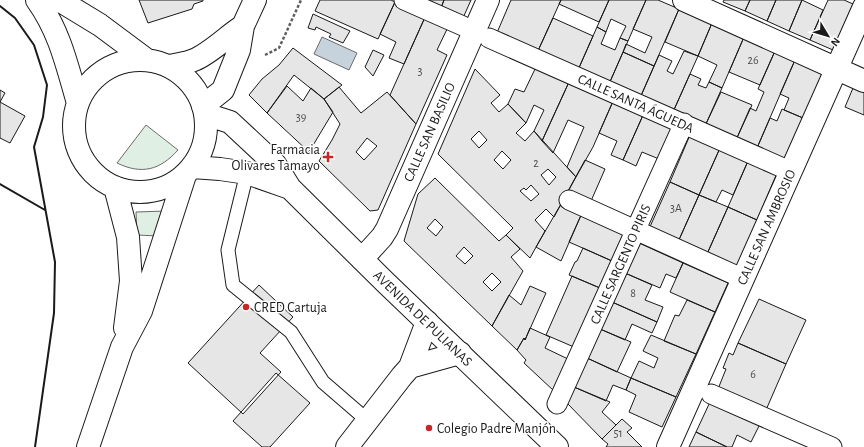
<svg xmlns="http://www.w3.org/2000/svg" width="864" height="447" font-family="'Alegreya Sans',sans-serif">
<style>
.green{fill:#e0efe3;stroke:#6a6a6a}
.water{fill:#c6d2dc;stroke:#6a6a6a}
.building{fill:#e6e6e6;stroke:#1a1a1a;fill-rule:evenodd}
.lines{fill:none;stroke-linecap:round;stroke-linejoin:round}
.service-casing{stroke:#1a1a1a;stroke-width:15}
.pedestrian-casing{stroke:#1a1a1a;stroke-width:21}
.minor-casing{stroke:#1a1a1a;stroke-width:24}
.tertiary-casing{stroke:#1a1a1a;stroke-width:24}
.primary-casing{stroke:#1a1a1a;stroke-width:24}
.path{stroke:#5f5f5f;stroke-width:2.5;stroke-dasharray:3 2;stroke-linecap:butt}
.service{stroke:#fff;stroke-width:13}
.pedestrian{stroke:#fff;stroke-width:19}
.minor{stroke:#fff;stroke-width:22}
.tertiary{stroke:#fff;stroke-width:22}
.primary{stroke:#fff;stroke-width:22}
.wall{stroke:#1a1a1a;stroke-width:2}
.poi-dot{fill:#c62828;stroke:#fff;stroke-width:1.5}
.labels{text-anchor:middle;stroke-width:3;stroke-linejoin:round;paint-order:stroke}
.number-label{font-size:12px;fill:#4d4d4d}
.street-label{font-size:14px;fill:#1a1a1a;stroke:#fff}
.poi-label{font-size:14px;fill:#1a1a1a;stroke:#fff;text-anchor:start}
</style>
<rect width="100%" height="100%" fill="#fff"/>
<path class="green" d="M 146,125 L 178,150 C 160,170 142,175 117,163 Z
M 166,211 L 158,236 L 137,235 L 136,212 Z"/>
<path class="water" d="M 322,37 L 357,53 L 349,70 L 314,54 Z"/>
<path class="building" d="M 139,0 L 203,0 L 203,1 L 194,4 L 192,9 L 148,23 Z
M 320,0 L 391,0 L 395,2 L 378,39 L 315,11 Z
M 422,0 L 444,0 L 441,8 Z
M 444,0 L 471,0 L 463,18 L 441,8 Z
M 511,0 L 561,0 L 537,53 L 496,35 Z
M 561,0 L 609,0 L 599,22 L 559,4 Z
M 609,0 L 646,0 L 628,41 L 620,38 L 626,26 L 611,19 L 606,32 L 597,27 Z
M 646,0 L 658,0 L 679,9 L 654,66 L 623,52 L 626,44 L 645,53 L 652,37 L 633,29 Z
M 724,0 L 750,0 L 745,11 L 723,2 Z
M 750,0 L 776,0 L 767,21 L 745,11 Z
M 776,0 L 802,0 L 789,31 L 767,21 Z
M 802,0 L 823,10 L 810,40 L 789,31 Z
M 828,0 L 844,0 L 853,4 L 833,50 L 810,40 Z
M 395,2 L 426,15 L 404,64 L 389,58 L 396,42 L 380,34 Z
M 679,9 L 712,23 L 698,56 L 665,42 Z
M 313,14 L 350,31 L 343,43 L 329,37 L 331,34 L 316,27 L 315,30 L 308,28 Z
M 426,15 L 449,25 L 437,50 L 447,55 L 416,124 L 390,95 Z
M 553,18 L 593,36 L 578,70 L 537,53 Z
M 712,23 L 744,37 L 722,88 L 709,82 L 717,65 L 698,56 Z
M 597,27 L 606,32 L 601,44 L 615,50 L 620,38 L 628,41 L 609,84 L 578,70 Z
M 744,37 L 775,51 L 760,85 L 729,72 Z
M 293,48 L 342,85 L 324,99 L 294,75 L 267,113 L 249,95 L 262,79 L 279,65 Z
M 373,50 L 384,55 L 373,76 L 365,67 Z
M 684,51 L 698,56 L 673,112 L 640,98 L 659,55 L 672,61 L 667,71 L 673,74 Z
M 775,51 L 795,60 L 757,148 L 736,140 L 750,108 L 756,111 L 764,92 L 758,89 Z
M 623,52 L 654,66 L 640,98 L 609,84 Z
M 795,60 L 823,72 L 803,118 L 784,110 L 789,98 L 780,94 Z
M 536,67 L 569,82 L 542,141 L 534,131 L 544,110 L 534,105 L 526,123 L 508,104 L 515,89 L 524,92 Z
M 475,69 L 500,95 L 491,103 L 499,112 L 508,104 L 526,123 L 516,133 L 525,141 L 534,131 L 576,177 L 554,217 L 546,209 L 535,220 L 545,231 L 530,258 L 506,235 L 513,228 L 438,154 ZM 479,131 L 487,140 L 479,148 L 471,139 ZM 502,151 L 511,160 L 503,169 L 494,160 ZM 548,169 L 556,177 L 549,185 L 541,175 ZM 531,185 L 539,194 L 531,201 L 520,191 L 524,188 L 526,190 Z
M 690,74 L 701,79 L 698,85 L 706,88 L 709,82 L 722,88 L 705,126 L 673,112 Z
M 569,82 L 614,99 L 593,147 L 576,177 L 567,167 L 584,127 L 568,120 L 553,153 L 542,141 Z
M 287,86 L 303,101 L 311,88 L 324,99 L 333,112 L 309,152 L 267,113 Z
M 339,87 L 361,113 L 387,92 L 416,124 L 378,210 L 370,211 L 319,161 L 332,140 L 340,124 L 324,99 ZM 367,138 L 377,146 L 364,160 L 356,152 Z
M 853,88 L 864,92 L 864,115 L 845,107 Z
M 0,90 L 5,93 L 0,102 L 25,116 L 10,143 L 0,138 Z
M 721,92 L 752,105 L 736,140 L 705,126 Z
M 614,99 L 644,113 L 623,160 L 611,155 L 617,141 L 599,133 Z
M 782,109 L 803,118 L 784,160 L 757,148 L 770,118 L 777,121 Z
M 644,113 L 674,125 L 659,159 L 642,152 L 636,166 L 623,160 Z
M 690,135 L 720,148 L 699,195 L 670,182 Z
M 720,148 L 748,161 L 733,195 L 722,190 L 716,202 L 699,195 Z
M 585,160 L 605,169 L 591,201 L 568,191 Z
M 748,161 L 777,173 L 757,220 L 728,207 Z
M 435,178 L 499,241 L 506,235 L 520,249 L 511,257 L 523,271 L 492,326 L 404,241 L 418,194 ZM 435,219 L 443,227 L 436,236 L 427,228 ZM 464,247 L 473,256 L 465,264 L 456,256 ZM 492,273 L 501,282 L 492,291 L 483,282 Z
M 670,182 L 699,195 L 678,242 L 649,229 Z
M 699,195 L 728,207 L 707,254 L 678,242 Z
M 561,204 L 582,213 L 561,261 L 536,247 Z
M 728,207 L 757,220 L 737,267 L 707,254 Z
M 582,213 L 626,232 L 612,261 L 569,242 Z
M 639,243 L 683,263 L 676,278 L 666,274 L 660,288 L 625,273 Z
M 583,248 L 612,261 L 600,288 L 569,275 L 575,262 L 577,261 Z
M 683,263 L 728,283 L 715,312 L 670,292 Z
M 625,273 L 652,285 L 645,300 L 663,307 L 657,322 L 612,302 Z
M 572,276 L 600,288 L 574,347 L 546,335 Z
M 259,285 L 293,317 L 260,353 L 281,372 L 243,414 L 188,363 Z
M 530,286 L 546,293 L 525,340 L 524,338 L 517,350 L 492,326 L 509,295 L 521,305 Z
M 759,299 L 806,320 L 786,364 L 738,343 Z
M 687,300 L 715,312 L 696,354 L 664,341 L 675,315 L 679,316 Z
M 612,302 L 657,322 L 652,333 L 632,324 L 625,340 L 600,329 Z
M 530,328 L 550,337 L 545,348 L 568,359 L 554,391 L 524,363 L 526,360 L 517,350 L 524,338 L 525,340 Z
M 600,329 L 631,342 L 617,372 L 587,358 Z
M 651,335 L 696,354 L 676,397 L 631,378 L 639,361 L 654,368 L 658,358 L 643,351 Z
M 738,343 L 786,364 L 766,410 L 718,389 L 726,369 L 723,368 L 729,353 L 733,355 Z
M 587,358 L 631,378 L 626,390 L 613,385 L 606,401 L 574,387 Z
M 276,373 L 310,403 L 270,447 L 262,447 L 233,421 Z
M 631,378 L 676,397 L 662,427 L 629,412 L 636,395 L 626,390 Z
M 574,387 L 610,402 L 602,412 L 616,425 L 602,439 L 567,403 Z
M 710,402 L 760,424 L 751,442 L 737,435 L 732,447 L 727,447 L 696,432 Z
M 622,419 L 632,428 L 627,432 L 642,447 L 606,447 L 608,444 L 602,439 Z
M 696,432 L 727,447 L 689,447 Z"/>
<g class="lines">
<g class="service-casing">
<path id="service" d="M 247,173 L 228,250 L 233,285 L 291,332 L 323,382 L 367,420"/>
</g>
<g class="pedestrian-casing">
<path id="pedestrian" d="M 404,0 L 463,26
M 489,38 L 783,168
M 569,200 L 735,275
M 711,394 L 832,447
M 557,404 L 684,123"/>
</g>
<g class="minor-casing">
<path id="minor" d="M 684,0 L 864,81
M 170,66 C 178,64 187,63 194,60 C 211,53 227,36 243,26
M 203,106 L 223,90 L 239,50 L 243,26 L 255,0
M 668,447 L 864,7"/>
</g>
<g class="tertiary-casing">
<path id="tertiary" d="M 362,259 L 382,237 L 387,229 L 488,0
M 410,367 L 460,353
M 347,447 L 402,376 L 410,367 L 427,322"/>
</g>
<g class="primary-casing">
<path id="primary" d="M 37,0 C 60,32 67,66 78,103
M 59,0 L 100,25 L 147,60
M74 126a66 66 0 1 1 132 0a66 66 0 1 1-132 0Z
M 205,114 L 230,122 L 275,164 L 290,188 L 385,282 L 557,447
M 192,167 L 220,169 L 247,173 L 290,188
M 115,187 L 128,237 L 131,281 L 125,328
M 88,447 L 122,347 L 141,311 L 185,175"/>
</g>
<path class="path" d="M 265,55 L 279,48 L 301,0"/>
<use href="#service" class="service"/>
<use href="#pedestrian" class="pedestrian"/>
<use href="#minor" class="minor"/>
<use href="#tertiary" class="tertiary"/>
<use href="#primary" class="primary"/>
<path class="wall" d="M 0,6 L 15,18 L 34,45 L 47,85 L 43,117 L 34,147 L 55,262 L 54,313 L 35,447
M 0,184 L 45,210"/>
</g>
<g class="poi-dot">
<path d="M326 151h4v4h4v4h-4v4h-4v-4h-4v-4h4z"/>
<circle cx="246" cy="307" r="4"/>
<circle cx="429" cy="428" r="4"/>
</g>
<g class="labels">
<g class="number-label">
<text x="753" y="64">26</text>
<text x="420" y="75">3</text>
<text x="301" y="121">39</text>
<text x="536" y="167">2</text>
<text x="676" y="212">3A</text>
<text x="633" y="297">8</text>
<text x="753" y="378">6</text>
<text x="618" y="437">51</text>
</g>
<g class="street-label">
<text transform="translate(636 103) rotate(24)" y="5">CALLE SANTA ÁGUEDA</text>
<text transform="translate(429 132) rotate(-66)" y="5">CALLE SAN BASILIO</text>
<text transform="translate(766 227) rotate(-66)" y="5">CALLE SAN AMBROSIO</text>
<text transform="translate(620 264) rotate(-66)" y="5">CALLE SARGENTO PIRIS</text>
<text transform="translate(423 318) rotate(44)" y="5">AVENIDA DE PULIANAS</text>
</g>
<g class="poi-label">
<text x="320" y="154" text-anchor="end">Farmacia<tspan x="320" dy="16">Olivares Tamayo</tspan></text>
<text x="254" y="312">CRED Cartuja</text>
<text x="437" y="433">Colegio Padre Manjón</text>
</g>
</g>
<g transform="translate(828 36) rotate(128)" stroke="#ffffff" stroke-width="3" paint-order="stroke">
<path d="M0-3L7 15L0 10L-7 15Z" fill="#1a1a1a"/>
<text y="-6" font-size="11" font-weight="bold" text-anchor="middle" fill="#1a1a1a">N</text>
</g>
</svg>
